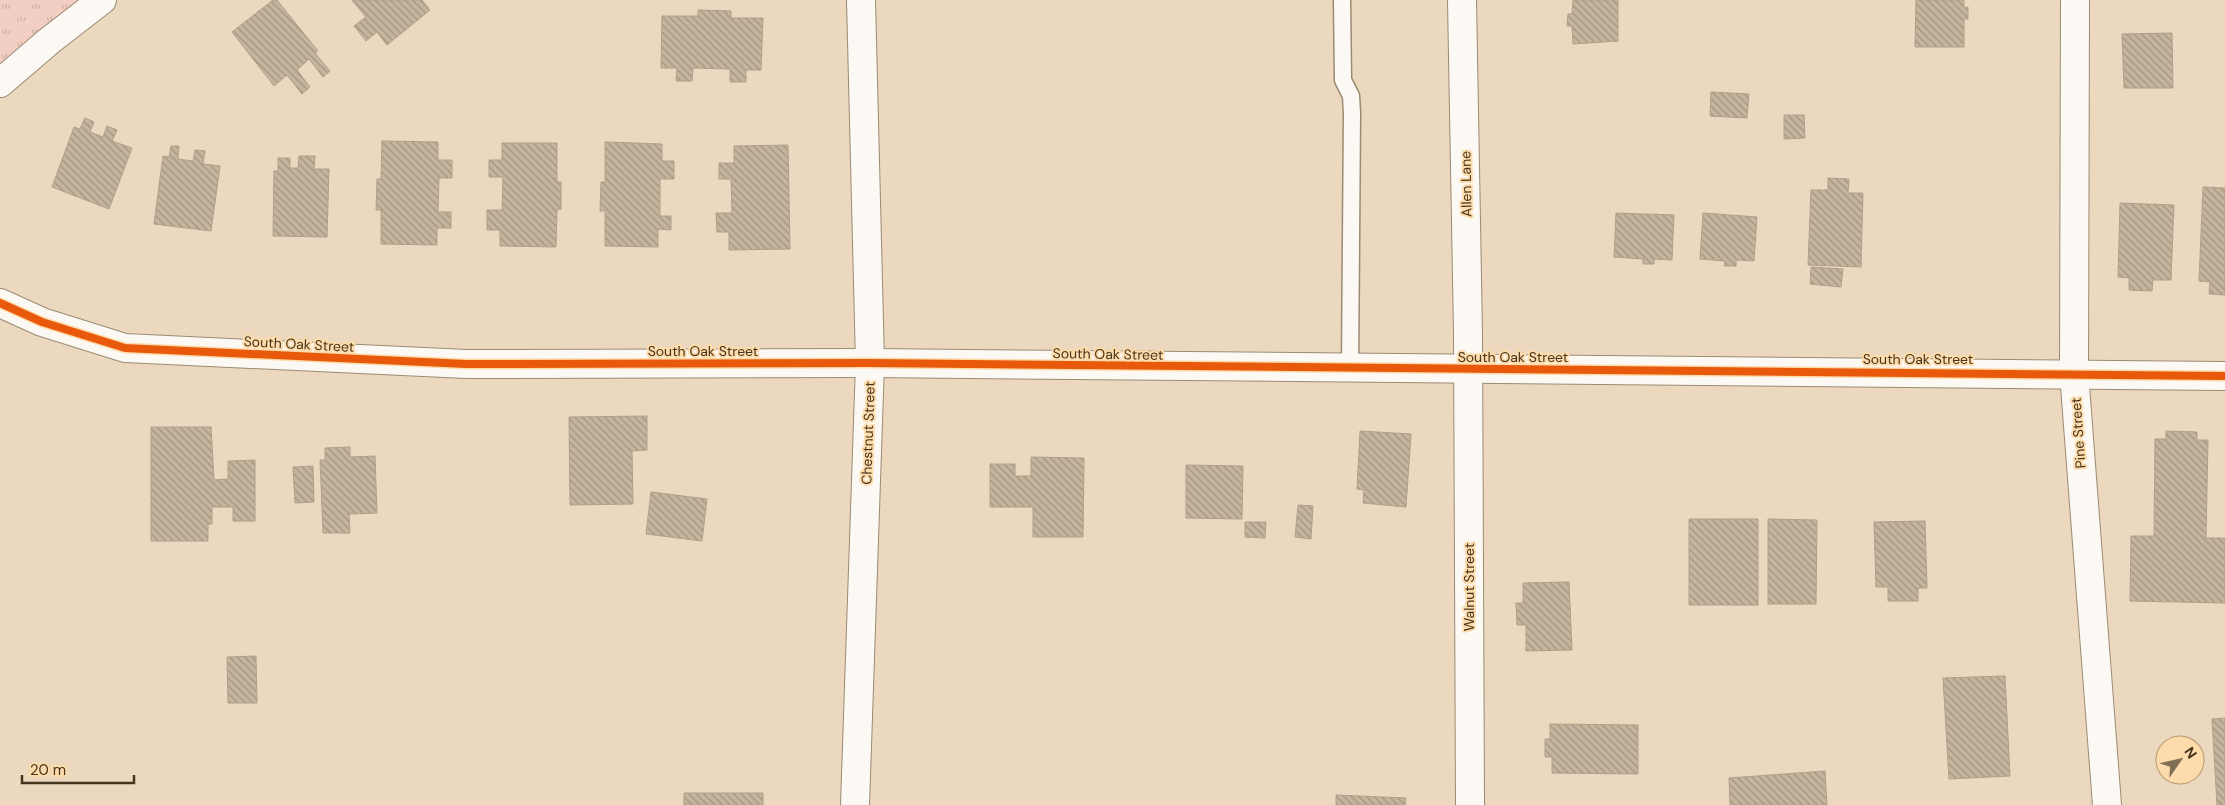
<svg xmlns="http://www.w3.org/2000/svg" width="2225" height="805" font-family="'DM Sans',sans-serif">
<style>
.grass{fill:url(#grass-tufts)}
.building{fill:url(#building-back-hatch);stroke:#b0a089}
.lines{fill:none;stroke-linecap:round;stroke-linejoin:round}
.service-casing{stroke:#9b8b73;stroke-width:19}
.minor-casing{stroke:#9b8b73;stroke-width:30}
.tertiary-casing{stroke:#9b8b73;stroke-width:30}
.service{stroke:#fcf9f5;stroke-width:16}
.minor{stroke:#fcf9f5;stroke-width:28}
.tertiary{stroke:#fcf9f5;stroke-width:28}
.cycleway-casing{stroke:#fedbab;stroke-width:11}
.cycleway{stroke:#e8590c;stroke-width:8}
.labels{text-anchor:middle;stroke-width:4;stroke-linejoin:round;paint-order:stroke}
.street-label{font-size:14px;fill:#46351c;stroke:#fedbab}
</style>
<defs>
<pattern id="grass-tufts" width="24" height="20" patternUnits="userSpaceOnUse" patternTransform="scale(1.25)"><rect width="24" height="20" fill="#f2cec3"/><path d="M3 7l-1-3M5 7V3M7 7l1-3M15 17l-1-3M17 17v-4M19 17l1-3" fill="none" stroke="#d1b2a7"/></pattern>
<pattern id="building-back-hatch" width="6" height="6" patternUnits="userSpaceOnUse" patternTransform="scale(1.25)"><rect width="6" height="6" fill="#c5b49e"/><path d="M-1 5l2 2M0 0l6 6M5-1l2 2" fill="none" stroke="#a29380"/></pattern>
</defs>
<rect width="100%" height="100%" fill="#ebd8be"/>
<path class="grass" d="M 0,0 L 102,0 L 0,83 Z"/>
<path class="building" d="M 273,0 L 277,0 L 318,51 L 315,53 L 330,71 L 323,77 L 309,59 L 297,70 L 310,87 L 302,94 L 287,75 L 274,86 L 232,32 Z
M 352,0 L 422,0 L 430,10 L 387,45 L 377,32 L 366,41 L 354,26 L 366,17 Z
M 1573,0 L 1618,0 L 1618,41 L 1573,44 L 1572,26 L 1567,26 L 1568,14 L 1572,14 Z
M 1916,0 L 1964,0 L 1964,8 L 1968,7 L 1968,19 L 1964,19 L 1964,47 L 1915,47 Z
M 698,10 L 731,11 L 731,18 L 763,18 L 761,70 L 746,70 L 746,82 L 730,82 L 730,69 L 693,68 L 692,81 L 676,81 L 677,68 L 661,68 L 662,16 L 698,16 Z
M 2172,33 L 2173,88 L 2124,88 L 2122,34 Z
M 1711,92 L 1749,94 L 1747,118 L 1710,116 Z
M 1784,115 L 1804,115 L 1805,138 L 1784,139 Z
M 85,118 L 94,122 L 90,132 L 103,137 L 107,126 L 117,130 L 112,141 L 132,148 L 109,209 L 52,187 L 74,127 L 80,129 Z
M 382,141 L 438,142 L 438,160 L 452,160 L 452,178 L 439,178 L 438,212 L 451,212 L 451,228 L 437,228 L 437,245 L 381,244 L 381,210 L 376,210 L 377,179 L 381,179 Z
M 605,142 L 662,144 L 662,161 L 674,161 L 674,179 L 660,179 L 660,216 L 671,216 L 671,230 L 658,229 L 658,247 L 605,246 L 605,211 L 600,211 L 601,182 L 605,182 Z
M 502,143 L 557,143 L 557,182 L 561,182 L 561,209 L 557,210 L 556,247 L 500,246 L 500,230 L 487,230 L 487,210 L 502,210 L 503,177 L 489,177 L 489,160 L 502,160 Z
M 788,145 L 790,249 L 729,250 L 729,232 L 717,232 L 716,213 L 732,213 L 731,179 L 719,179 L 719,163 L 734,163 L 734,146 Z
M 171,146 L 179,146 L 178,159 L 193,161 L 195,150 L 205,151 L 203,164 L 220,166 L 211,231 L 154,224 L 163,156 L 169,157 Z
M 299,156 L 315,156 L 314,169 L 329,169 L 327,237 L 273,236 L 274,171 L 278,171 L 278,158 L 290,158 L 290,168 L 298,168 Z
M 1828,178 L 1849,179 L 1848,193 L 1863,193 L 1861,267 L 1808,265 L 1811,190 L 1828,190 Z
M 2203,187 L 2225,188 L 2225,295 L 2209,294 L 2210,282 L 2199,281 Z
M 2120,203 L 2174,205 L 2171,280 L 2153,280 L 2152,291 L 2129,290 L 2129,278 L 2118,277 Z
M 1616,213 L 1674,215 L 1672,260 L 1654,259 L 1654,264 L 1643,264 L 1643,259 L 1614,257 Z
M 1703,213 L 1757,217 L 1754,261 L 1736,260 L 1736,266 L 1724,266 L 1725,261 L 1700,259 Z
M 1811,267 L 1843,269 L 1841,287 L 1810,284 Z
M 647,416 L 647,450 L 632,451 L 633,504 L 570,505 L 569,417 Z
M 151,427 L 211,427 L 214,480 L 228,479 L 228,461 L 255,460 L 255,521 L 233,521 L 233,507 L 212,507 L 212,524 L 208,524 L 208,541 L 151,541 Z
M 1360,431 L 1411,434 L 1406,507 L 1363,503 L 1364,490 L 1357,489 Z
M 2166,431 L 2197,432 L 2197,440 L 2208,440 L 2206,538 L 2225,538 L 2225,603 L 2130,601 L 2131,536 L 2154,536 L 2155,439 L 2166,439 Z
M 350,447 L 350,457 L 375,456 L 377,513 L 349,514 L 350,533 L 323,533 L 320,460 L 325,460 L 325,448 Z
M 1031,457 L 1084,458 L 1083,537 L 1033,537 L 1033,507 L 990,507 L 990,464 L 1015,464 L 1015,476 L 1031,476 Z
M 1186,465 L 1243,466 L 1242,519 L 1186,518 Z
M 313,466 L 314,502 L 295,503 L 293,467 Z
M 651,492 L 707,499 L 702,541 L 646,534 Z
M 1298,505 L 1313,506 L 1311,539 L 1295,537 Z
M 1689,519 L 1758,519 L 1758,605 L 1689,605 Z
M 1768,519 L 1817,520 L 1816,604 L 1768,604 Z
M 1925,521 L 1927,588 L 1918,588 L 1918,601 L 1888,601 L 1888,587 L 1876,587 L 1874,522 Z
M 1245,522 L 1266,522 L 1265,538 L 1245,537 Z
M 1569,582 L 1572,650 L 1526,651 L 1526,625 L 1517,625 L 1516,603 L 1523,603 L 1523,583 Z
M 256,656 L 257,703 L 228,703 L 227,657 Z
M 2005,676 L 2010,776 L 1949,779 L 1943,678 Z
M 2225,718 L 2225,805 L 2217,805 L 2212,719 Z
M 1550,724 L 1638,725 L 1638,774 L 1552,773 L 1552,757 L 1545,757 L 1545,739 L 1550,739 Z
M 1825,771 L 1827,805 L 1730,805 L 1729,778 Z
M 684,793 L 763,793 L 763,805 L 684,805 Z
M 1336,795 L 1406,798 L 1405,805 L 1336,805 Z"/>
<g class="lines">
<g class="service-casing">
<path id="service" d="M 1342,0 L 1343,80 L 1351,96 L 1352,113 L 1350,369"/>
</g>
<g class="minor-casing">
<path id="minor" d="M 1462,0 L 1468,334 L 1470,805
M 2075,0 L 2074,373 L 2107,805
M 0,83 L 49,41 L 102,0
M 855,805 L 870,363 L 861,0"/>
</g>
<g class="tertiary-casing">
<path id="tertiary" d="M 0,303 L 42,322 L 125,348 L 466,364 L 870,363 L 2225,376"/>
</g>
<use href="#service" class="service"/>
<use href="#minor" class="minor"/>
<use href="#tertiary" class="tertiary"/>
<g class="cycleway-casing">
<path id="cycleway" d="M 0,303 L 42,322 L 125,348 L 466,364 L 870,363 L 2225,376"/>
</g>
<use href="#cycleway" class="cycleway"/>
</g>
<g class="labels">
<g class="street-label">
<text transform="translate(1466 184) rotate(-91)" y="5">Allen Lane</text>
<text transform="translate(299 344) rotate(3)" y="5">South Oak Street</text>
<text x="703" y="356">South Oak Street</text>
<text transform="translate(1108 354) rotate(1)" y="5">South Oak Street</text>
<text x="1513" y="362">South Oak Street</text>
<text x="1918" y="364">South Oak Street</text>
<text transform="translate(868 433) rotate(-88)" y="5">Chestnut Street</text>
<text transform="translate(2078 433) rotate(-94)" y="5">Pine Street</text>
<text transform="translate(1469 587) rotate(-90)" y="5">Walnut Street</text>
</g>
</g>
<g transform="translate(2180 760) rotate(56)"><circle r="24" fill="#fedbab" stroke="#b49972"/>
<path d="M0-4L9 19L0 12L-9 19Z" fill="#806e55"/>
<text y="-8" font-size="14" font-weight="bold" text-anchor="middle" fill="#46351c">N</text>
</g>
<path d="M22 775v8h112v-8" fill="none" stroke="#46351c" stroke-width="2.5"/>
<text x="30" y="775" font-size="15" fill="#46351c" stroke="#fedbab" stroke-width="4" paint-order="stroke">20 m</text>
</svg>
